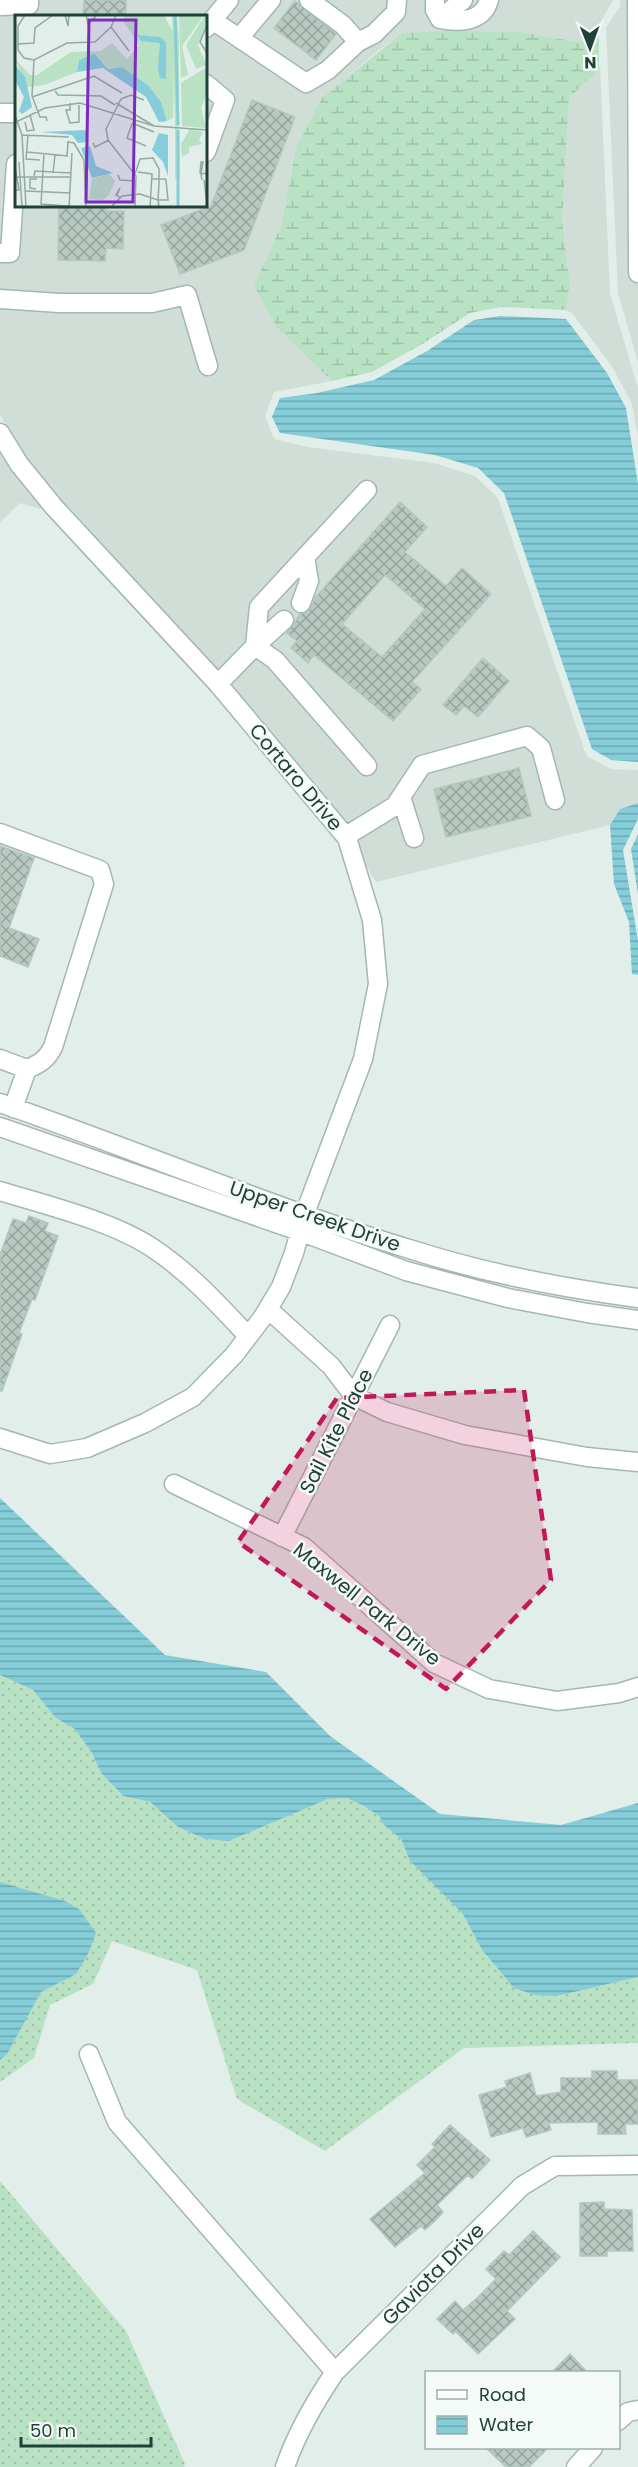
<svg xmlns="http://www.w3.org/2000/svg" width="638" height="2467" font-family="Poppins,sans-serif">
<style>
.built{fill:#d0ded7;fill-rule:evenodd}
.grass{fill:url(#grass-dots)}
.wetland{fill:url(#wetland-marsh)}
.water{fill:url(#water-rules)}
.building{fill:url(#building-cross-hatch);stroke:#b4c8c0;stroke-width:1.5;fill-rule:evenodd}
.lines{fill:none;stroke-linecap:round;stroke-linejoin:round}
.minor-casing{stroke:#a4b7b0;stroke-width:21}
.minor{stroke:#fff;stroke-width:18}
.marked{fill:#c2185b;fill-opacity:0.2;stroke:#c2185b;stroke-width:4.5;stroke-dasharray:12 8;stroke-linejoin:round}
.labels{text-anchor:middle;stroke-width:5;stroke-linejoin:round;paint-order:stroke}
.street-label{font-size:20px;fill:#204138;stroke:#f3faf7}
.inset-river{fill:none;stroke:#85cdd8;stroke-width:3}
.inset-road{fill:none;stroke:#94a9a2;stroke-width:1.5}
.view{fill:#7b2cbf;fill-opacity:0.15;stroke:#7b2cbf;stroke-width:3}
.inset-edge{fill:none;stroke:#204138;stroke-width:3}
</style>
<defs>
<pattern id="grass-dots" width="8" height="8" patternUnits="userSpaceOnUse" patternTransform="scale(1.5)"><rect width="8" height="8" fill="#b9e1c3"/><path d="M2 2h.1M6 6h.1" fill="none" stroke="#9fc2a8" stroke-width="1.8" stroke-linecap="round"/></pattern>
<pattern id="wetland-marsh" width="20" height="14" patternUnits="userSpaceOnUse" patternTransform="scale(1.5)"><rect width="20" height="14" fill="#b9e1c3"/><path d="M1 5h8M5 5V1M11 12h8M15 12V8" fill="none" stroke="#9fc2a8"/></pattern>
<pattern id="water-rules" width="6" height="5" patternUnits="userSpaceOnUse" patternTransform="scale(1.5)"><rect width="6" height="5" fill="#85cdd8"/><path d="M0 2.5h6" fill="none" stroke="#6ca8b0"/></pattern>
<pattern id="building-cross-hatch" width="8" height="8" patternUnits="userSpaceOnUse" patternTransform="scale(1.5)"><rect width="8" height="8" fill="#b7c9c1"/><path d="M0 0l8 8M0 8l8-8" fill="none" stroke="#94a59e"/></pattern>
</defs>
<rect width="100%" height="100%" fill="#e2eee9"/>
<path class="built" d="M 0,0 L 613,0 L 599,25 L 599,39 L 578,42 L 521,32 L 402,33 L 374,54 L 323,98 L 296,148 L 281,226 L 254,286 L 277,328 L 332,381 L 274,392 L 265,416 L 274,439 L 307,447 L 434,463 L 475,476 L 498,498 L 585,752 L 588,757 L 611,769 L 638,770 L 638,803 L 620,809 L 610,825 L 376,882 L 365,864 L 354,831 L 313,781 L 224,677 L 60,500 L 26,457 L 0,415 ZM 16,16 L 206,16 L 206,206 L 16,206 Z
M 620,0 L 638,0 L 638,362 L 618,293 L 606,28 L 620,6 Z
M 600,67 L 610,293 L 638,389 L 638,437 L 632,404 L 613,368 L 572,313 L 566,310 L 570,284 L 562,221 L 569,98 Z
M 0,451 L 11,469 L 44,510 L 20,503 L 0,522 Z"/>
<path class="grass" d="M 0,1675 L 33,1690 L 56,1717 L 75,1729 L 92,1753 L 101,1773 L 122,1796 L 150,1802 L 178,1827 L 205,1839 L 229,1841 L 328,1799 L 347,1798 L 364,1806 L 379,1816 L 384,1825 L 401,1839 L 410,1861 L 463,1914 L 482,1950 L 514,1988 L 557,1996 L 638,1977 L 638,2043 L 464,2048 L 325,2151 L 237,2099 L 197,1970 L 112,1941 L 93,1984 L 50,2005 L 34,2058 L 0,2082 Z
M 0,2181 L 126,2331 L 185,2464 L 184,2467 L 0,2467 Z"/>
<path class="wetland" d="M 451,31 L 521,32 L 578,42 L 599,39 L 599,69 L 569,98 L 562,221 L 570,284 L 566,310 L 501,307 L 470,313 L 424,343 L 372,372 L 332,381 L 277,328 L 254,286 L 281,226 L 296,148 L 322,98 L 402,33 Z"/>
<path class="water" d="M 500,316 L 566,319 L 607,373 L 626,408 L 638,484 L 638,762 L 611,760 L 592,749 L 504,493 L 478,468 L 435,455 L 280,433 L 272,417 L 280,398 L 317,393 L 374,380 L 427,351 L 474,320 Z
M 638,803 L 638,819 L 623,850 L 638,941 L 638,975 L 632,974 L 629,922 L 614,884 L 610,825 L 620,809 Z
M 638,834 L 638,894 L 631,849 Z
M 0,1498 L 165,1655 L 266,1672 L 330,1736 L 440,1814 L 561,1825 L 638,1803 L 638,1977 L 557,1996 L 535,1995 L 514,1988 L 482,1950 L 463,1914 L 410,1861 L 401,1839 L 384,1825 L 379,1816 L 364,1806 L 347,1798 L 328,1799 L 229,1841 L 205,1839 L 178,1827 L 150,1802 L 123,1796 L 101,1773 L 92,1753 L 75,1729 L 56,1718 L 33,1690 L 0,1675 Z
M 0,1882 L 65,1901 L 79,1909 L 96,1933 L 89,1952 L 76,1974 L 41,1992 L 7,2054 L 0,2060 Z"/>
<path class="building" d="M 84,0 L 126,0 L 126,16 L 83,15 Z
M 295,1 L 336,34 L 316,60 L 274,28 Z
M 252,100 L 295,117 L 244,250 L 180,274 L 161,225 L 211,206 Z
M 59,206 L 107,206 L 107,211 L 124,211 L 123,249 L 106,248 L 105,261 L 58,260 Z
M 400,502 L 427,527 L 405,552 L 446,586 L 462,568 L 491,594 L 412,682 L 421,689 L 393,721 L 314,655 L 308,663 L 291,648 L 297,641 L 287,633 L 300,614 L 309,611 L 315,598 ZM 385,575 L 425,609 L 382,657 L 342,624 Z
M 483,658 L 509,681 L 478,717 L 464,706 L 456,715 L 443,705 Z
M 519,768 L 531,816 L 446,837 L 434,789 Z
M 0,846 L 34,858 L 9,928 L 39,939 L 28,967 L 0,956 Z
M 29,1216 L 48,1223 L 45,1231 L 58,1236 L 35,1300 L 32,1299 L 19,1333 L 22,1334 L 2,1391 L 0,1391 L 0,1255 L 13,1219 L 26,1223 Z
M 592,2071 L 617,2071 L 617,2080 L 638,2080 L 638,2124 L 625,2124 L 626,2134 L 598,2134 L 598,2122 L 549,2123 L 551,2130 L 526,2137 L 523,2128 L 491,2137 L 479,2095 L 507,2087 L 505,2081 L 530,2073 L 536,2096 L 561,2092 L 561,2078 L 592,2078 Z
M 450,2125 L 490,2160 L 472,2179 L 468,2175 L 437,2205 L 443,2212 L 437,2219 L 425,2230 L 421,2226 L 395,2247 L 370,2219 L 425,2173 L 417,2165 L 435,2147 L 432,2144 Z
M 604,2202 L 604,2209 L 632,2210 L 633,2251 L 607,2251 L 607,2256 L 580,2256 L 580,2203 Z
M 533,2231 L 560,2257 L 507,2311 L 515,2319 L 478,2354 L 455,2331 L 453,2334 L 437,2319 L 455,2301 L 463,2310 L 477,2298 L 496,2279 L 486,2269 L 504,2251 L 509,2255 Z
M 570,2354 L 588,2373 L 551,2373 Z
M 486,2448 L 548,2448 L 529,2467 L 506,2467 Z"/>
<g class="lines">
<g class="minor-casing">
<path id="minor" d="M 435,0 L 435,10 L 440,19 C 459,23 483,22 489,0
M 637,0 L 638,273
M 0,6 L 29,5 L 29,0
M 440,19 L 463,0
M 212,20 L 239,38 L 271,0
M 206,28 L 229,0
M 239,38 L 306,83 L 328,70 L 358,42 L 343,25 L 309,0
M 358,42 L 374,34 L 396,12 L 397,0
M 206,84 L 225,100 L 206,152
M 0,113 L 16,113
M 0,253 L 10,253 L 16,164
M 0,299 L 59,303 L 152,303 L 187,295 L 208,366
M 0,433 L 19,464 L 54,507 L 218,684 L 347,838 L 372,920 L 378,984 L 363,1059 L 305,1213 L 294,1253 L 281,1287 L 263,1317 L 234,1355 L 193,1397 L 145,1423 L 87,1448 L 50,1454 L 0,1438
M 301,603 L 309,581 L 305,557
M 284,620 L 255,646 L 275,660 L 367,766
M 218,684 L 255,646 L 259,607 L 367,490
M 401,797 L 414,838
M 0,833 L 100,870 L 104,884 L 53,1047 C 47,1059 40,1064 27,1069
M 346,836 L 395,806 L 422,765 L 527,736 L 541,748 L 555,800
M 0,1059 L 27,1069 L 13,1108
M 0,1103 C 139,1151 275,1209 416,1251 C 488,1274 563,1288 638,1298
M 0,1127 L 299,1231 L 406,1271 L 508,1298 L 587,1313 L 638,1320
M 0,1191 C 46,1205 111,1221 151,1247 C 188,1271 218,1304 248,1336
M 268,1309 L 331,1366 L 354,1396 L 387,1412 L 465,1435 L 587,1457 L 638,1462
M 174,1484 L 304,1547 L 434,1663 L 489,1689 L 557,1701 L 619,1693 L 638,1687
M 282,1537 L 390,1325
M 89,2054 L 117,2122 L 335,2372
M 618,2421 L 628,2412 L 638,2410
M 285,2467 C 297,2432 314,2403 335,2372 L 522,2186 L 555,2166 L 638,2165
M 576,2467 L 593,2448"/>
</g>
<use href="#minor" class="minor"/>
</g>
<path class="marked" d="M 524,1390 L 551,1580 L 446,1689 L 238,1542 L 337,1398 Z"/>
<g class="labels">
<g class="street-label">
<text transform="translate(296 777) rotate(50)" y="7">Cortaro Drive</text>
<text transform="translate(315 1216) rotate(19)" y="7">Upper Creek Drive</text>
<text transform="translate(336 1431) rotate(-63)" y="7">Sail Kite Place</text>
<text transform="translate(367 1604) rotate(39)" y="7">Maxwell Park Drive</text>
<text transform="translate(433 2274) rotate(-45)" y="7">Gaviota Drive</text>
</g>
</g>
<g transform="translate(15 15)">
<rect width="192" height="192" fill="#e2eee9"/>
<path d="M 111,0 L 149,0 L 159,19 L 158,103 L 152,106 L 146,87 L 134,71 L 107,52 L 93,54 L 82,40 L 64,45 L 62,57 L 29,70 L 12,72 L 0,44 L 15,60 L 22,60 L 56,37 L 86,36 L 97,28 L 112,44 L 124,30 L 107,5 ZM 190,0 L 192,8 L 183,31 L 192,50 L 181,54 L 171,30 Z" fill="#b9e1c3"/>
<path d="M 157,0 L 162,0 L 164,23 L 164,112 L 160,112 ZM 164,0 L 189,0 L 167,31 L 173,59 L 182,55 L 166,63 ZM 192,52 L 192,79 L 186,93 L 191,113 L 167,111 L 166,68 ZM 160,113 L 164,114 L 165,164 L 160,164 ZM 175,114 L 188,117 L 184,125 L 187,129 L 174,132 L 174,138 L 167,142 L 166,129 ZM 94,159 L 100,166 L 94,180 L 88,185 L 74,184 L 77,164 Z" fill="#b9e1c3"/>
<path d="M 122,20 L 145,22 L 151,27 L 151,64 L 145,63 L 143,53 L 145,28 L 126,26 ZM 80,39 L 93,54 L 107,52 L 134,71 L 146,87 L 152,106 L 144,107 L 131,82 L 88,53 L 62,57 L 64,45 ZM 0,50 L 10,62 L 17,92 L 7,99 L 4,96 L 9,82 L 0,65 ZM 73,115 L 73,127 L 63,128 L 57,120 L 26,117 ZM 144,118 L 153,120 L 153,161 L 148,147 L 137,135 ZM 75,131 L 81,151 L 98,158 L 77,163 L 66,133 Z" fill="#85cdd8"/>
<path class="inset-river" d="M 160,0 L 163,110M 163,192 L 163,115"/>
<path class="inset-road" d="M 10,0 L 3,11 L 3,35 L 9,43 L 19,45 L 52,28 L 80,27 L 96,12 L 101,0M 50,0 L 53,11 L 54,0M 71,0 L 73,9 L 82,0M 192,10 L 185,27 L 192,38M 96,12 L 114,36M 3,29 L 19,28 L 20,13 L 38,0M 19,45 L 17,81 L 25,102 L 31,102 L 32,106M 40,76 L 43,80 L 86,81 L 100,90M 17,82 L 79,61 L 107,78M 55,88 L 55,95 L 51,95 L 55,108 L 64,107 L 64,90M 101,88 L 139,111M 0,100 L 7,120 L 11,192M 1,107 L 30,93 L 65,88 L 139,111 L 192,115M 10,107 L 12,116 L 19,115 L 15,100M 117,108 L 139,117M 117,109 L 112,123 L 131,131M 7,120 L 54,122M 13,120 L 11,144 L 25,145M 78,128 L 80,132 L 94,125M 12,137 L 53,141M 29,138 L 26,189 L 63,192M 52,141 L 53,127 L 59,128 L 69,145 L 71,192M 4,147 L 7,192M 0,152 L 4,175 L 0,175M 123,157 L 137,159 L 135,192M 38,158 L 40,140M 120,159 L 125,144 L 138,143 L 144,154 L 144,168 L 143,185 L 153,185 L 151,165 L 150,164 L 137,164M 103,160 L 105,165 L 121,166M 19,161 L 20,156 L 56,158M 0,162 L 56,162M 187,165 L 186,159 L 188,147 L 186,147 L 185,158 L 186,159 L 191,158 L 192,161M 189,165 L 192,188M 21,174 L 15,173 L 15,164 L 22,164M 11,176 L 55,178M 102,180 L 105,173 L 101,180 L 102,180 L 105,183M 54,192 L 57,138M 96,192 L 107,181 L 125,179 L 143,185 L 144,192M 120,192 L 121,161 L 93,125 L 91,114 L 106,84 L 116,80 L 129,85"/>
<path class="view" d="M 74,5 L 121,5 L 118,187 L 71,187 Z"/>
<rect width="192" height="192" class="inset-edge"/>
</g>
<rect x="425" y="2371" width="195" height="78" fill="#f3faf7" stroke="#9fb0ab" stroke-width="1.5"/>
<rect x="437" y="2390" width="30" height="9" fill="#ffffff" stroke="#9fb0ab" stroke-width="1.5"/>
<text x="479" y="2401" font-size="18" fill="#204138">Road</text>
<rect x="437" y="2416" width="30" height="18" fill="url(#water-rules)" stroke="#9fb0ab" stroke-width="1.5"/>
<text x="479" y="2431" font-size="18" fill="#204138">Water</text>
<g transform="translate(590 48) rotate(179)" stroke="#f3faf7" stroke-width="4.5" paint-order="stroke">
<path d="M0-4.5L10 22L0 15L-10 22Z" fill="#204138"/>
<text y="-9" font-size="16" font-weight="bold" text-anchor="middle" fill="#204138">N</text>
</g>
<path d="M21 2437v9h130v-9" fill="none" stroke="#204138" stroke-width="3"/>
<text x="30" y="2437" font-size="18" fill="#204138" stroke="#f3faf7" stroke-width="4.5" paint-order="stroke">50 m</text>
</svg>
